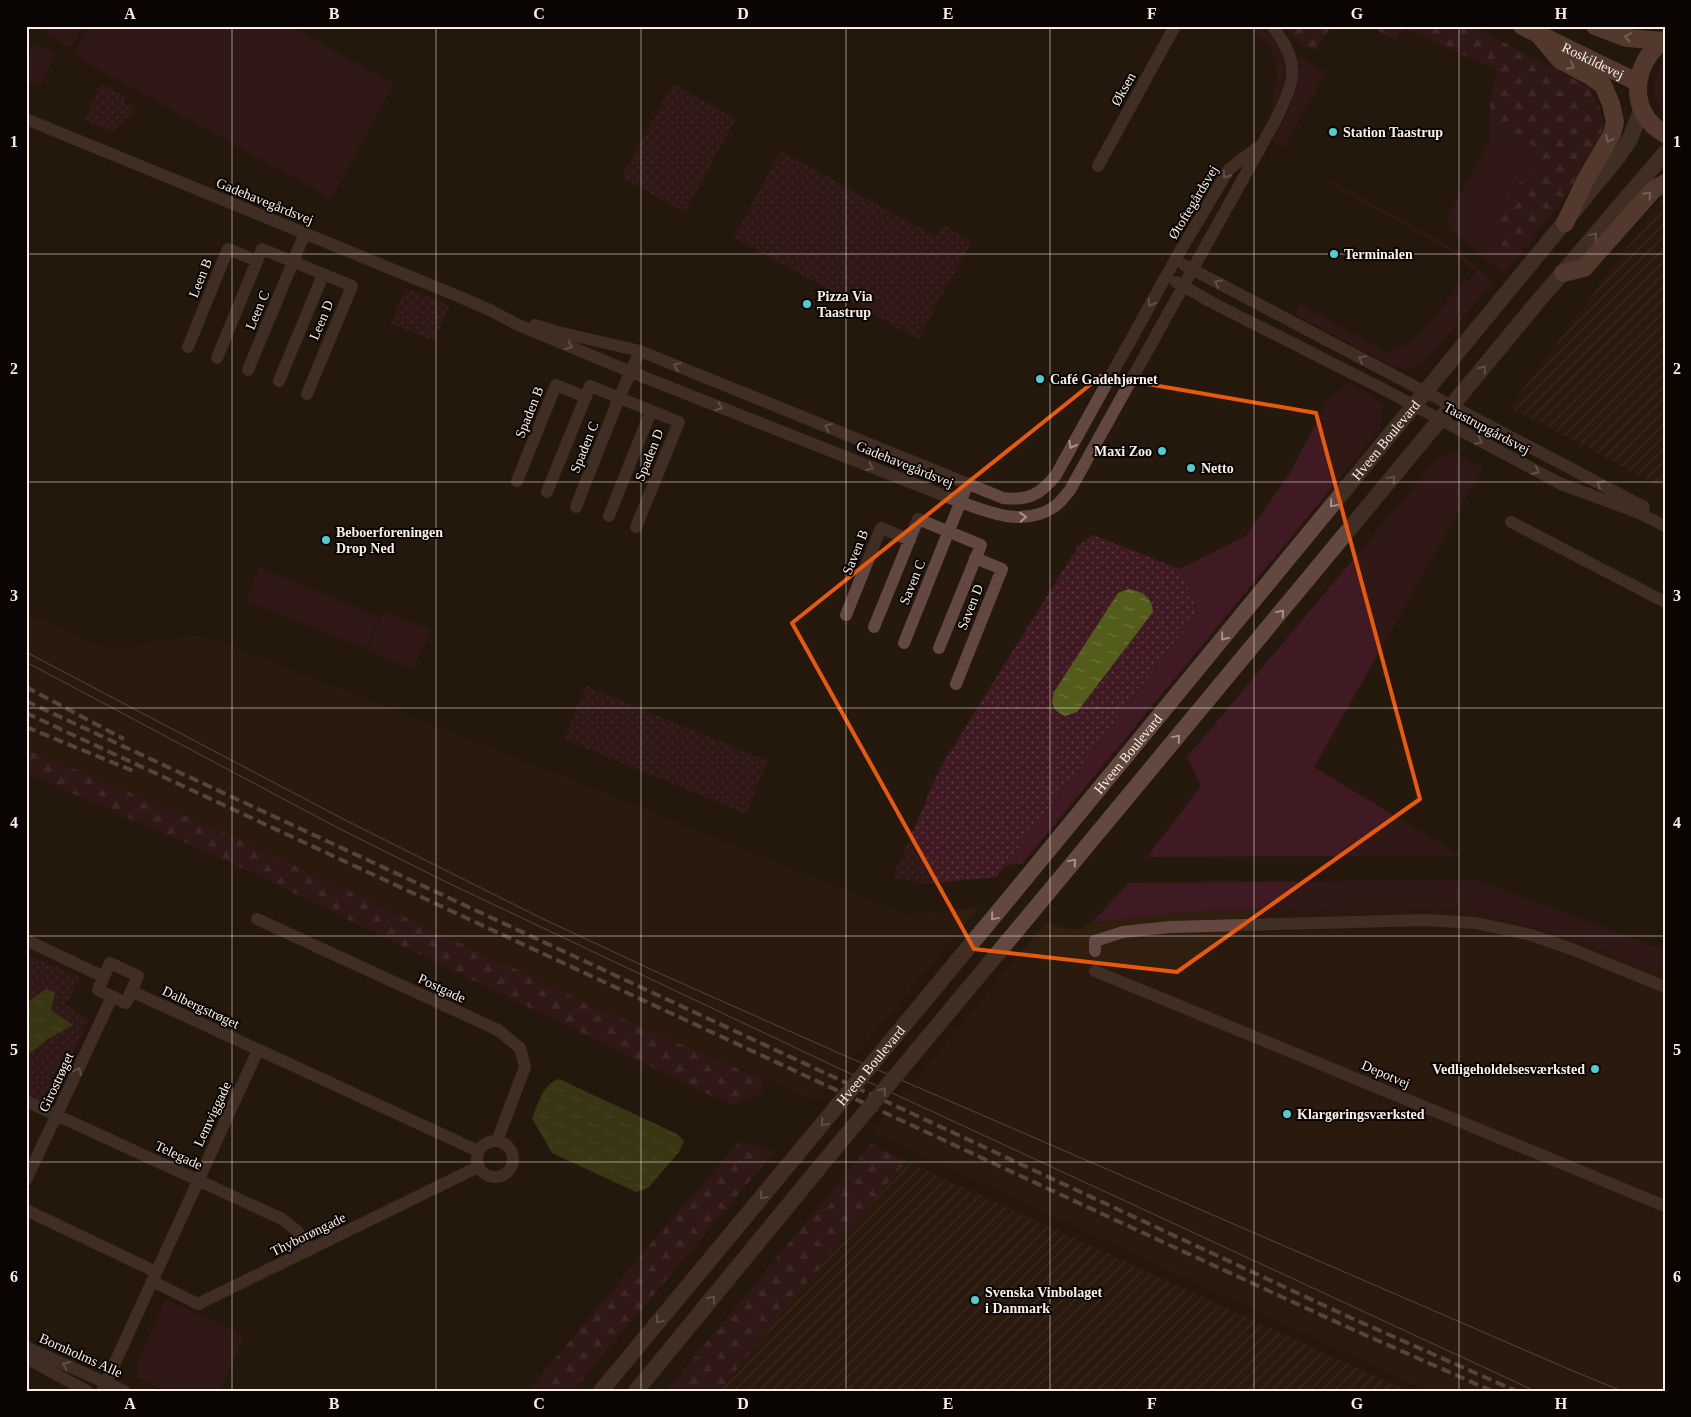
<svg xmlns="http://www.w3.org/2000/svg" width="1691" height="1417" font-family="Georgia,serif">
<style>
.built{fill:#301e0e}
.industrial{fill:url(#industrial-furrows)}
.green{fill:#3f1a23}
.forest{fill:url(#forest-firs)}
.park{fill:url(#park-dots)}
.water{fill:url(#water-ripples)}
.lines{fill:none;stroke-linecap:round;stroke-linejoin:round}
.minor{stroke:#634741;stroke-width:12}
.tertiary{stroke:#634741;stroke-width:16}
.secondary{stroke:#8b6056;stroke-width:18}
.tram{stroke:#897d74;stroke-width:1}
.rail{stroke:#897d74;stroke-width:4;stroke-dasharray:10 5;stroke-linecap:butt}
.tertiary-bridge{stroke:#634741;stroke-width:16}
.oneway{stroke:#cdb6ad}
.oneway2{stroke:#a6938c}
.marked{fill:none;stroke:#e8590c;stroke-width:4;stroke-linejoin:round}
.grid{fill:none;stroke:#f9efe7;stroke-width:1;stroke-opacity:0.55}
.poi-dot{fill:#52ccd0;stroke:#0a0502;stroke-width:2}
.labels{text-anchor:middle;stroke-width:4;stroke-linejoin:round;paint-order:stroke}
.street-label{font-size:14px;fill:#f9efe7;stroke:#0a0502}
.poi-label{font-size:14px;font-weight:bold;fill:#f9efe7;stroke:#0a0502;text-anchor:start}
.neatline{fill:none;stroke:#f9efe7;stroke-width:2}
.grid-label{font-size:16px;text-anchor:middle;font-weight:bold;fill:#f9efe7}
</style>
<defs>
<pattern id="industrial-furrows" width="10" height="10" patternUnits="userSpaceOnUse" patternTransform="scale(1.25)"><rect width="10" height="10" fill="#301e0e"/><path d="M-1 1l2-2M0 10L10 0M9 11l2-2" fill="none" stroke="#4f3f31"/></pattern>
<pattern id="forest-firs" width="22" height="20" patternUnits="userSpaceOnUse" patternTransform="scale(1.25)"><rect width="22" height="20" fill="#3f1a23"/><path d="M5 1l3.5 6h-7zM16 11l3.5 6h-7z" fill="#5c3c43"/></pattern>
<pattern id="park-dots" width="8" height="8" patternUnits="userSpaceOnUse" patternTransform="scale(1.25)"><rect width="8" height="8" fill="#3f1a23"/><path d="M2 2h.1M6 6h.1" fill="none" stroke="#5c3c43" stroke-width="1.8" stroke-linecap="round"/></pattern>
<pattern id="water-ripples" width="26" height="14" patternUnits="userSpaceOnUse" patternTransform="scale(1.25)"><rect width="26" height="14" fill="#545c1c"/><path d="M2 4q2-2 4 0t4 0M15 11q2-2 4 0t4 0" fill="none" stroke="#6d743d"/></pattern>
</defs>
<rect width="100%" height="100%" fill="#25180d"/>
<path class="built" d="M 26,612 L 97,645 L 119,649 L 190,635 L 214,639 L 588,786 L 908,915 L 923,912 L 936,913 L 979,907 L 817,1101 L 596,1007 L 213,827 L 26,749 Z
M 1462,908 L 1575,939 L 1665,974 L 1665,1391 L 1428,1391 L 872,1132 L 1046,922 L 1066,929 L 1080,929 L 1092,922 L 1210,910 Z"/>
<path class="industrial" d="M 1665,196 L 1665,489 L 1510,407 Z
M 906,1161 L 1408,1391 L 719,1391 Z"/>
<path class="green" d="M 46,26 L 77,26 L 78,38 L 68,46 L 63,45 L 57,37 L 47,34 Z
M 88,26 L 289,26 L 394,84 L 331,198 L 73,55 Z
M 1245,26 L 1261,26 C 1292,50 1290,81 1271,112 C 1268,118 1265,124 1260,128 C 1264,122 1270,115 1272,107 C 1274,104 1273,100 1273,96 C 1273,91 1277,86 1277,81 C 1280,56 1266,37 1245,26 Z
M 34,43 L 56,55 L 39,87 L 26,80 L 26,58 Z
M 1297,56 L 1326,72 L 1287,142 L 1284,146 L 1280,147 L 1274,143 L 1274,139 C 1288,112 1304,87 1297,56 Z
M 1665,60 L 1665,115 C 1651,98 1651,78 1665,60 Z
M 1490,106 L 1500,129 L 1542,149 L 1534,173 L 1508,190 L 1520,248 L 1565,198 L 1507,271 L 1503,273 L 1449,228 L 1448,215 L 1490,140 Z
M 1330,181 L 1456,250 L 1494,282 L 1426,360 L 1412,367 L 1410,370 L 1388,363 L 1296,315 L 1299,304 L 1388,353 L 1413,342 L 1465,280 L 1468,281 L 1476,272 L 1448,249 L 1338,188 L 1329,183 Z
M 1349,383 L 1377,400 L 1382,405 L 1380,429 L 1022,864 L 1005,865 L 1198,612 L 1180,569 L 1246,536 L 1290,473 L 1327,402 Z
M 1451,450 L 1483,468 L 1314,767 L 1461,856 L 1147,857 L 1201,786 L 1187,757 L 1433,464 Z
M 259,567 L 379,617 L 365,648 L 246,601 Z
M 384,611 L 431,630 L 413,669 L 367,650 Z
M 1477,880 L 1665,950 L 1665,974 L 1575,939 L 1462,908 L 1210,910 L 1092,922 L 1129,883 Z
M 166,1299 L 244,1336 L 219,1391 L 166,1391 L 139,1378 L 137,1363 Z"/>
<path class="forest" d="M 1283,26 L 1331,26 L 1315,51 L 1296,41 Z
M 1370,26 L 1473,26 L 1588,87 L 1598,103 L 1605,126 L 1565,198 L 1520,248 L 1502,252 L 1500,225 L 1508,190 L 1534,173 L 1542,150 L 1500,129 L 1490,106 L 1497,71 L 1406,28 L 1395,40 Z
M 26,749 L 213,827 L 596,1007 L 764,1080 L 760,1094 L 734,1106 L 714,1097 L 229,862 L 26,773 Z
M 739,1142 L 775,1151 L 573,1391 L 528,1391 L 653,1241 Z
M 871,1144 L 906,1161 L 719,1391 L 666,1391 Z"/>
<path class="park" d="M 101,84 L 126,97 L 124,103 L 125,105 L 132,105 L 133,112 L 113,132 L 85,120 Z
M 673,84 L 736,119 L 685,212 L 621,177 Z
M 781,151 L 936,237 L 944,225 L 972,241 L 918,339 L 733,237 Z
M 405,288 L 449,306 L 434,341 L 391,324 Z
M 1093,535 L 1180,569 L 1198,612 L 996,877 L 923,884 L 893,877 L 940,768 L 1079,545 Z
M 586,686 L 768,761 L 746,814 L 564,739 Z
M 26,954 L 79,977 L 66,1005 L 89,1020 L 48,1104 L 26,1093 Z"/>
<path class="water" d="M 1129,589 C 1143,592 1152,597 1153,612 L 1077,712 L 1065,716 C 1053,711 1050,704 1054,692 L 1118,593 Z
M 46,989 L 55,992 L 51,1010 L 73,1025 L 48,1039 L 26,1056 L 26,1003 Z
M 559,1079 L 677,1134 L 684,1141 L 679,1152 L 648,1188 L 636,1192 L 552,1153 L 532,1118 C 538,1105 543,1083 559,1079 Z"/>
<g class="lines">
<path class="minor" d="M 26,119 L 460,297 L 492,311 L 516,324 L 631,372 L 960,502 C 991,513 1023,527 1054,507 C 1060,503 1065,496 1070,490 L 1274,123 C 1294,83 1303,64 1272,26
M 1098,166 L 1175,26
M 1184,265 L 1644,507
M 1176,282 L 1211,302 L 1383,389 L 1561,484 L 1637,512 L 1665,526
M 535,325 L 558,332 L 640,351 L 1003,498 C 1029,501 1041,494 1056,475 L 1175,260 L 1229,169 L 1257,148
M 188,347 L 228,249 L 257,261
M 217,358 L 262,249 L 352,286 L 307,394
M 248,370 L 305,233
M 279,381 L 323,275
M 517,481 L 556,385 L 586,397
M 547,492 L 590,386 L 679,422 L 636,527
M 576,507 L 619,398 L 640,351
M 609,516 L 651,411
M 1511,522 L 1665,602
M 846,615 L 881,528 L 910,540
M 874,627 L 918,519 L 981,545 L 939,648
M 904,643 L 968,483
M 956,684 L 1002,569 L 975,558
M 257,919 L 498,1030 L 520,1048 L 525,1067 L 497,1141
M 26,940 L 104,977
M 1095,951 L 1095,941 L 1123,932 L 1170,927 L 1425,920 L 1476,923 L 1531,935 L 1572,949 L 1665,987
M 110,963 L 138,976 L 126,1003 L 98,990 Z
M 1095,971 L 1665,1206
M 131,991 L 478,1151
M 26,1101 L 282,1219 L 297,1231 L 310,1249
M477 1159a18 18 0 1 1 36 0a18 18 0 1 1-36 0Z
M 26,1180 L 112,997
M 26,1210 L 156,1272
M 152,1281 L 198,1304 L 478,1167
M 26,1347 L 124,1391
M 26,1358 L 87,1391
M 102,1391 L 258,1050"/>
<g class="tertiary">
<path id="s1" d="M 1025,879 L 1618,157 L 1630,139 L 1642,108"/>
<path d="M 1042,900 L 1535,305 L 1665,153"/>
<path d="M 601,1391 L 794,1158"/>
<path d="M 636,1391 L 818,1169"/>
</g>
<g class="secondary">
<path id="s2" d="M 1522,26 L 1637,82"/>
<path d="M 1595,26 L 1627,38 L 1663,41"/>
<path d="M 1539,35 L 1560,60 L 1590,76 L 1603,85 L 1611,104 L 1615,122 L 1612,134 L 1585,181 L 1565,223"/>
<path d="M 1665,40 C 1631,62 1627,114 1665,134"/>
<path d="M 1563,273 L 1584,268 L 1653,190 L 1665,183"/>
</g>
<path class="tram" d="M 26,652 L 345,820 L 539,917 L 661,974 L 841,1054 L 1573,1371 L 1622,1391
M 26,662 L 340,829 L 444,881 L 834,1066 L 1535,1391"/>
<path class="rail" d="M 26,687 L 124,739
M 26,701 L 1349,1317 L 1516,1391
M 26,713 L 1139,1231 L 1345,1326 L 1492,1391
M 26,727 L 136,772"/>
<g class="tertiary-bridge">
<path id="s3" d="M 794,1158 L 1025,879"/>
<path d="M 818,1169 L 1042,900"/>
</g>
</g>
<defs><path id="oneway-chevron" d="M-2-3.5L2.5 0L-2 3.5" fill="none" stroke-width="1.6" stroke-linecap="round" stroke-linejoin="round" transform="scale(1.25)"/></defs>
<g class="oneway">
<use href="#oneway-chevron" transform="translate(1628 37) rotate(-169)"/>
<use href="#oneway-chevron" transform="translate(1571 66) rotate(27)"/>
<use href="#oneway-chevron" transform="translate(1609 139) rotate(116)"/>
<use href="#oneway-chevron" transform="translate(1648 195) rotate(-47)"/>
</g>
<g class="oneway2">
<use href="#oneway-chevron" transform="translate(1226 175) rotate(123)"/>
<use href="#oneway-chevron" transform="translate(1594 236) rotate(-50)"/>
<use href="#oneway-chevron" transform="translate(1218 283) rotate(-152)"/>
<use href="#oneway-chevron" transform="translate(1151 303) rotate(120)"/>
<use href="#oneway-chevron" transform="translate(569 346) rotate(23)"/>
<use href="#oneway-chevron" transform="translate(1362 359) rotate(-152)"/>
<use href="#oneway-chevron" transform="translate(677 366) rotate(-158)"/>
<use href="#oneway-chevron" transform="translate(1483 369) rotate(-51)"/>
<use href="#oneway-chevron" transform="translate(719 407) rotate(22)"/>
<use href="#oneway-chevron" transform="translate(828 427) rotate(-158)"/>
<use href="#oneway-chevron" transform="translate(1479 441) rotate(27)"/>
<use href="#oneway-chevron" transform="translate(1072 445) rotate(119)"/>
<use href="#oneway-chevron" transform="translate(870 467) rotate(22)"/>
<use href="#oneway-chevron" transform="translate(1536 471) rotate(27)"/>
<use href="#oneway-chevron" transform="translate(1392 479) rotate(-50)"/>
<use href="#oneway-chevron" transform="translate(1600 484) rotate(-152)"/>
<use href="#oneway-chevron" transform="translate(1333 504) rotate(130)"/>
<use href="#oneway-chevron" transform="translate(1023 517) rotate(-5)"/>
<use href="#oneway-chevron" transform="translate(1281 613) rotate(-50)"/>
<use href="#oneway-chevron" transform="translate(1224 637) rotate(129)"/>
<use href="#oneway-chevron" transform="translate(1177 738) rotate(-50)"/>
<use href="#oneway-chevron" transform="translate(1073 862) rotate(-50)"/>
<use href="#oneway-chevron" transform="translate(994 917) rotate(130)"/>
<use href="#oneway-chevron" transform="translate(78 1071) rotate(-65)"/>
<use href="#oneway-chevron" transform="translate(883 1091) rotate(-50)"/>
<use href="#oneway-chevron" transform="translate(824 1123) rotate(130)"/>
<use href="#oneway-chevron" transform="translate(763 1196) rotate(130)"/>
<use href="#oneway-chevron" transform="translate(712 1299) rotate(-51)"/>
<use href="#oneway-chevron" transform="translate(659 1320) rotate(130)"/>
<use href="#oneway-chevron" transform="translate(66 1365) rotate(-156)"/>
</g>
<path d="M0 0H1691V1417H0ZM 1101,376 L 1316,413 L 1420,799 L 1177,972 L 974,949 L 792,623 Z" fill="#25180d" fill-opacity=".55" fill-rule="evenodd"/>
<path class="marked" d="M 1101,376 L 1316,413 L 1420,799 L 1177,972 L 974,949 L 792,623 Z"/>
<path class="grid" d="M 232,26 L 232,1391M 436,26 L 436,1391M 641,26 L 641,1391M 846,26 L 846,1391M 1050,26 L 1050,1391M 1254,26 L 1254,1391M 1459,26 L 1459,1391M 26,254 L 1665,254M 26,482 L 1665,482M 26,708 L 1665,708M 26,936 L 1665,936M 26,1162 L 1665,1162"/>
<g class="poi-dot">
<circle cx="1333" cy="132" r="5"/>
<circle cx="1334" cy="254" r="5"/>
<circle cx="807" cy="304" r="5"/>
<circle cx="1040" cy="379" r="5"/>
<circle cx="1162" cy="451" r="5"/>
<circle cx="1191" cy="468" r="5"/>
<circle cx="326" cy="540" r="5"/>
<circle cx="1595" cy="1069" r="5"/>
<circle cx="1287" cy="1114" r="5"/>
<circle cx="975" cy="1300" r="5"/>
</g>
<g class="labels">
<g class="street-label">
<text dy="5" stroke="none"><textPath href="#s2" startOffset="79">Roskildevej</textPath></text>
<text transform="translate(1123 89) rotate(-61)" y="5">Øksen</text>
<text transform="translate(265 201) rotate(22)" y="5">Gadehavegårdsvej</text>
<text transform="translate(1193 202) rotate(-59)" y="5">Øtoftegårdsvej</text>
<text transform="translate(200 278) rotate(-68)" y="5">Leen B</text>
<text transform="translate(257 310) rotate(-67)" y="5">Leen C</text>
<text transform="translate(321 320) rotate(-67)" y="5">Leen D</text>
<text transform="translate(529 412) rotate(-68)" y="5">Spaden B</text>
<text transform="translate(1487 428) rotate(28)" y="5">Taastrupgårdsvej</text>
<text dy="5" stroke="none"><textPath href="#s1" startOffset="568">Hveen Boulevard</textPath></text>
<text transform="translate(584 447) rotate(-68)" y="5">Spaden C</text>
<text transform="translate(649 455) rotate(-68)" y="5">Spaden D</text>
<text transform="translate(905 464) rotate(22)" y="5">Gadehavegårdsvej</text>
<text transform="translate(855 552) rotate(-68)" y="5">Saven B</text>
<text transform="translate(912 582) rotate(-68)" y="5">Saven C</text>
<text transform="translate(970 607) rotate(-68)" y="5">Saven D</text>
<text dy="5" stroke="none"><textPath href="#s1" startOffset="162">Hveen Boulevard</textPath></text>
<text transform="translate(442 988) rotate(25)" y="5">Postgade</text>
<text transform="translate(201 1007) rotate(25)" y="5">Dalbergstrøget</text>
<text dy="5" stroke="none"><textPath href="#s3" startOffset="120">Hveen Boulevard</textPath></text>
<text transform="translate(1386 1074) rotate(23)" y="5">Depotvej</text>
<text transform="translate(56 1082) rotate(-65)" y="5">Girostrøget</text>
<text transform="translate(212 1114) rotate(-65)" y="5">Lemviggade</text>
<text transform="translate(179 1155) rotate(25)" y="5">Telegade</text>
<text transform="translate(308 1234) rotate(-26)" y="5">Thyborøngade</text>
<text transform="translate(81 1355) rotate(24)" y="5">Bornholms Alle</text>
</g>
<g class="poi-label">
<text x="1343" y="137">Station Taastrup</text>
<text x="1344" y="259">Terminalen</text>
<text x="817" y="301">Pizza Via<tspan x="817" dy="16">Taastrup</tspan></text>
<text x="1050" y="384">Café Gadehjørnet</text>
<text x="1152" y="456" text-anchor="end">Maxi Zoo</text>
<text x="1201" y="473">Netto</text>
<text x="336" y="537">Beboerforeningen<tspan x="336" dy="16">Drop Ned</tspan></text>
<text x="1585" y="1074" text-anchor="end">Vedligeholdelsesværksted</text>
<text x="1297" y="1119">Klargøringsværksted</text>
<text x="985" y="1297">Svenska Vinbolaget<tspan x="985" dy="16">i Danmark</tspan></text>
</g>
</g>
<rect width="1691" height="1417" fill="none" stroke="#0a0502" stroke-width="55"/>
<rect x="28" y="28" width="1636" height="1362" class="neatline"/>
<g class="grid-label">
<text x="130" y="19">A</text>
<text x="334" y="19">B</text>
<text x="539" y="19">C</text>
<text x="743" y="19">D</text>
<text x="948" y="19">E</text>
<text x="1152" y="19">F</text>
<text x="1357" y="19">G</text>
<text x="1561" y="19">H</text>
<text x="14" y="147">1</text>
<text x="1677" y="147">1</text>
<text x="14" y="374">2</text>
<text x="1677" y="374">2</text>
<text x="14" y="601">3</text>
<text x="1677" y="601">3</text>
<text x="14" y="828">4</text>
<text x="1677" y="828">4</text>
<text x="14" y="1055">5</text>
<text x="1677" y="1055">5</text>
<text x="14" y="1282">6</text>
<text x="1677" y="1282">6</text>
<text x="130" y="1409">A</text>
<text x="334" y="1409">B</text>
<text x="539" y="1409">C</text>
<text x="743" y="1409">D</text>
<text x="948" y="1409">E</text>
<text x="1152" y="1409">F</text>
<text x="1357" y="1409">G</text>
<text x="1561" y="1409">H</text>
</g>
</svg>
